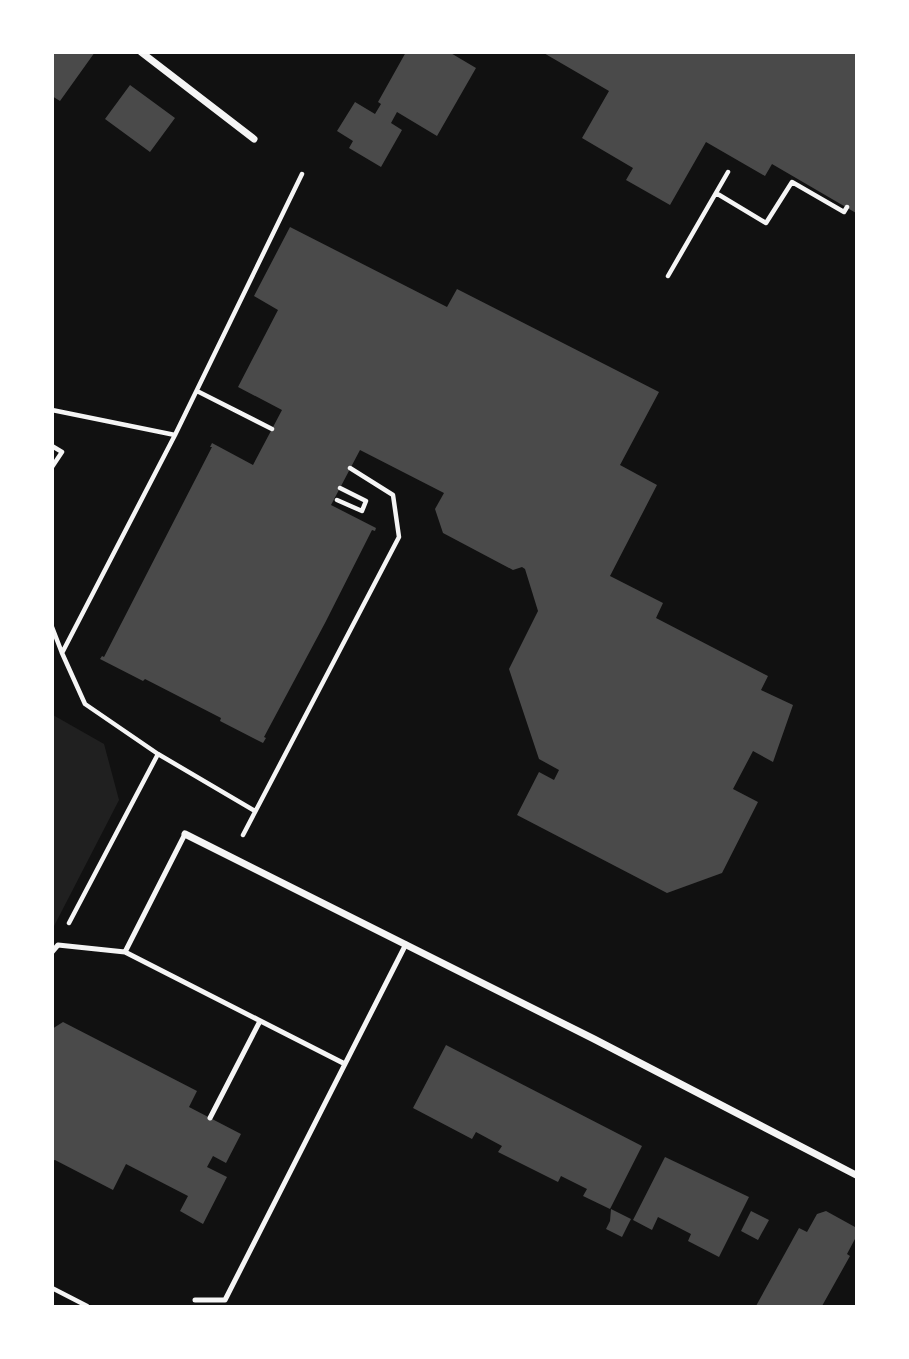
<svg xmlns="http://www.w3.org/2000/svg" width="909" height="1359" font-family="'Open Sans',sans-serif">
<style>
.green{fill:#202020}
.building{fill:#4a4a4a}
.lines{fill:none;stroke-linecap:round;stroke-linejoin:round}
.path{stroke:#f5f5f5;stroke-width:4.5}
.service{stroke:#f5f5f5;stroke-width:5}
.minor{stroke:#f5f5f5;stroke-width:7}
</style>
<rect width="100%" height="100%" fill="#111"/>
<path class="green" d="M 53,715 L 104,744 L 119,800 L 53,928 Z"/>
<path class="building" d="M 52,52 L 95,52 L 60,101 L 52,96 Z
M 406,52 L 449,52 L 476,68 L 437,136 L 397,112 L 391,123 L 402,130 L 381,167 L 349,148 L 353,141 L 337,131 L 355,102 L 375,114 L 381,104 L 378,102 Z
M 542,52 L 856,52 L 856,213 L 772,164 L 765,176 L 706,142 L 670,205 L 626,180 L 633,168 L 582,138 L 609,91 Z
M 130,85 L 175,118 L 150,152 L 105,119 Z
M 290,227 L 447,307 L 457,289 L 659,392 L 620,465 L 657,485 L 610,576 L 663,603 L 656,618 L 768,676 L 761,690 L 793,705 L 773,762 L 753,751 L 733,789 L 758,802 L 722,873 L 667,893 L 517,815 L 539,772 L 554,780 L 559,770 L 539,759 L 509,669 L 538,611 L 525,569 L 522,567 L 513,570 L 443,533 L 435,509 L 444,493 L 360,450 L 331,505 L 376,528 L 375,531 L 372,530 L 325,623 L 264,737 L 266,738 L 263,743 L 220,721 L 221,718 L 145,679 L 143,681 L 100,659 L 102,656 L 104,657 L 212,447 L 210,447 L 212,443 L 253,465 L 282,410 L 238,387 L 278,310 L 254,296 Z
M 63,1022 L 197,1091 L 189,1107 L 241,1134 L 226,1163 L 213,1156 L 207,1167 L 227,1177 L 203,1224 L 180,1211 L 188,1196 L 126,1164 L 113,1190 L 55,1160 L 52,1161 L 52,1029 Z
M 446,1045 L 642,1146 L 610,1209 L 583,1196 L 587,1189 L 561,1176 L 558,1182 L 498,1152 L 502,1146 L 476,1132 L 472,1139 L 413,1108 Z
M 665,1157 L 749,1197 L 719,1257 L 688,1241 L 691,1234 L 658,1217 L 652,1230 L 633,1220 Z
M 611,1209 L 631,1219 L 622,1237 L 606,1229 L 610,1221 Z
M 751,1211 L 769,1220 L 758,1240 L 741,1231 Z
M 826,1211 L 855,1227 L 856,1237 L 847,1254 L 850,1256 L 822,1306 L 756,1306 L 799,1228 L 807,1232 L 817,1214 Z"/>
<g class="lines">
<path class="path" d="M 716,193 L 766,223 L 792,182 L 844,212 L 847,207
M 668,276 L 728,172
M 197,391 L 272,429
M 52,410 L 175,435
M 52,446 L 62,452 L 52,467
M 337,500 L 362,511 L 366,501 L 340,488
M 52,627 L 62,653 L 85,704 L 158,754 L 255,811
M 62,653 L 175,435 L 302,174
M 243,835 L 399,537 L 393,495 L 350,468
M 69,923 L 158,754
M 52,1288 L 87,1306"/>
<path class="service" d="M 185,834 L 125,952 L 345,1064
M 52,952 L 58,945 L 125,952
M 210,1118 L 260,1021
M 195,1300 L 225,1300 L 406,944"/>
<path class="minor" d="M 141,52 L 254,139
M 185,834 L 594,1039 L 856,1175"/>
</g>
<rect width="909" height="1359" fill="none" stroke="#ffffff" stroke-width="108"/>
</svg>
